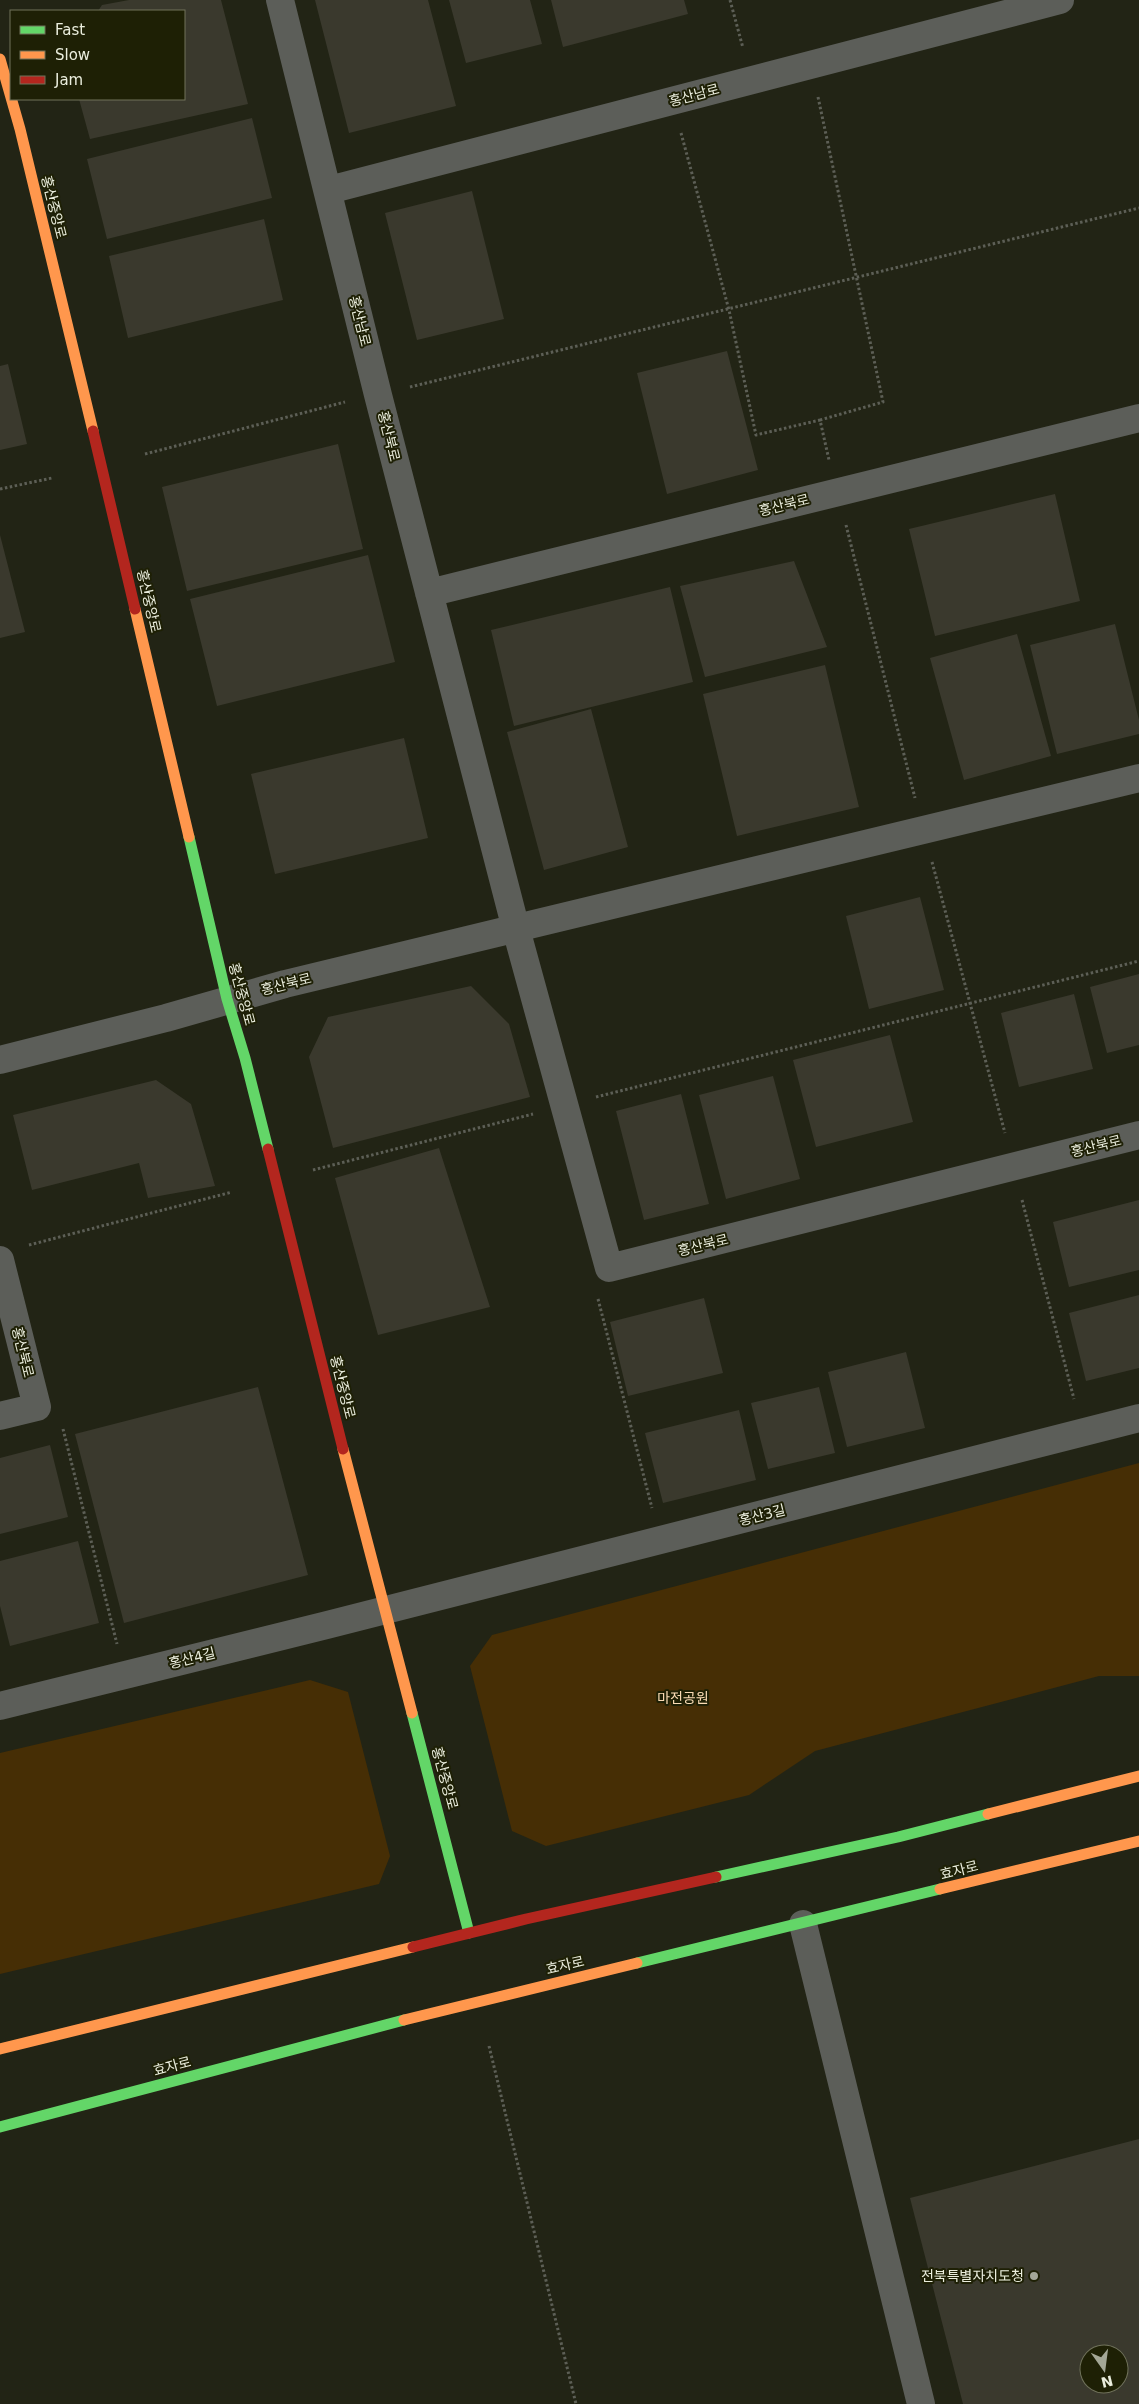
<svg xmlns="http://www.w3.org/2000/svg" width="1139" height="2404" font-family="'DejaVu Sans','Noto Sans KR',sans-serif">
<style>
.green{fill:#462e05}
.building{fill:#3a392d;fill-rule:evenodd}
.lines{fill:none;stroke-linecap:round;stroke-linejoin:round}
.path{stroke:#5d5f56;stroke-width:3;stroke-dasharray:2.5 2.5;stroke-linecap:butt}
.street{stroke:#5c5e59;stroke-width:28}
.fast{stroke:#63d668;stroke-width:11}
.slow{stroke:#ff974d;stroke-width:11}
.jam{stroke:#b3261e;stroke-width:11}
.poi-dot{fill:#a4a797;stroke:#1e2005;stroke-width:2}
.labels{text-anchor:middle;stroke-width:4;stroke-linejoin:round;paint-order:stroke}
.street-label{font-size:14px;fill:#eaeddd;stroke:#1e2005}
.park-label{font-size:14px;fill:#fadbb4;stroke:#1e2005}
.poi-label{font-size:14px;fill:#eaeddd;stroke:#1e2005;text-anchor:end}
</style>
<rect width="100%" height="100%" fill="#222415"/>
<path class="green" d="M 1139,1463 L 1139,1676 L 1099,1676 L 815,1751 L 749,1795 L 546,1846 L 512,1831 L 470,1666 L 492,1635 Z
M 310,1680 L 348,1692 L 390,1856 L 379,1884 L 0,1974 L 0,1753 Z"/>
<path class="building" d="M 129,0 L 221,0 L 248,104 L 90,139 L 79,99 L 184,99 L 184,11 L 98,11 L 102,5 Z
M 315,0 L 428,0 L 456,106 L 349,133 Z
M 449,0 L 530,0 L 542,44 L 466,63 Z
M 551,0 L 684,0 L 688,14 L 563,47 Z
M 252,118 L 272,198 L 107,239 L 87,159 Z
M 472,191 L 504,319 L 417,340 L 385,213 Z
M 264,219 L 283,300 L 128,338 L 109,256 Z
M 727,351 L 758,470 L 667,494 L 637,373 Z
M 8,364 L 27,444 L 0,450 L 0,366 Z
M 338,444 L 363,549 L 187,591 L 162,487 Z
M 1055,494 L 1080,601 L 935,636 L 909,529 Z
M 0,535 L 25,632 L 0,638 Z
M 368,555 L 395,662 L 217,706 L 190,599 Z
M 794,561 L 827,647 L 705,677 L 680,586 Z
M 670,587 L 693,682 L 514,726 L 491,630 Z
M 1115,624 L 1139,720 L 1139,734 L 1057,754 L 1030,645 Z
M 1017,634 L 1051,756 L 964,780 L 930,658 Z
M 825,665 L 859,807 L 737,836 L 703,694 Z
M 591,709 L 628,847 L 544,870 L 507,732 Z
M 404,738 L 428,838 L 275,874 L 251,774 Z
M 920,897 L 944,990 L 869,1009 L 846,916 Z
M 1139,974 L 1139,1045 L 1107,1053 L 1090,987 Z
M 471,986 L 509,1024 L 530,1097 L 333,1148 L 309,1057 L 328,1017 Z
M 1074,994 L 1093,1069 L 1019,1087 L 1001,1013 Z
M 890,1035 L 913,1122 L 816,1147 L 793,1060 Z
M 773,1076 L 800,1179 L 726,1199 L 699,1095 Z
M 156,1080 L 191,1104 L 215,1186 L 148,1198 L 139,1163 L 32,1190 L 13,1115 Z
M 681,1094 L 709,1204 L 644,1220 L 616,1111 Z
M 439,1148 L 490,1307 L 378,1335 L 335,1178 Z
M 1139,1200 L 1139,1270 L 1069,1287 L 1053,1222 Z
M 1139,1295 L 1139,1368 L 1086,1381 L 1069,1313 Z
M 704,1298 L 723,1373 L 628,1396 L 610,1322 Z
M 906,1352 L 925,1428 L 847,1447 L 828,1372 Z
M 258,1387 L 308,1575 L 124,1623 L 75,1434 Z
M 819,1387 L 835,1453 L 768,1469 L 751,1403 Z
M 739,1410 L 756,1480 L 663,1503 L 645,1433 Z
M 50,1445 L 68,1517 L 0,1534 L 0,1458 Z
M 78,1541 L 99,1623 L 10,1646 L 0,1606 L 0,1561 Z
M 1139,2139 L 1139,2404 L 963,2404 L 910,2198 ZM 1089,2354 L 1119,2354 L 1119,2384 L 1089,2384 Z"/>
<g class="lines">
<path class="path" d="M 730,0 L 743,48
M 818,97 L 883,402 L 820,420
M 681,133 L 729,310 L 756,435 L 820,420 L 829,460
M 410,387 L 1139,208
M 145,454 L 345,402
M 0,489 L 52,478
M 846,525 L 915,798
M 932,862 L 1005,1133
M 596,1097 L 1139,961
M 313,1170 L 533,1114
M 1022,1200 L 1074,1399
M 29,1245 L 232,1192
M 598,1299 L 652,1508
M 63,1429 L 117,1644
M 489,2046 L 576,2404"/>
<path class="street" d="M 280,0 L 378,395 L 516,929 L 609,1268 L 1139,1135
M 329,190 L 1060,0
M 429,593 L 1139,418
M 0,1060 L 166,1018 L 285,984 L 1139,778
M 0,1260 L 37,1407 L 0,1416
M 0,1706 L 327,1625 L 1139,1418
M 803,1924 L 921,2404"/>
<path class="fast" d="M 189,837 L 227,999 L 245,1058 L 268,1149
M 412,1713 L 469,1933
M 716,1877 L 898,1837 L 988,1814
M 637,1963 L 940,1889
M 0,2127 L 404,2020"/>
<path class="slow" d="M 0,59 L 20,129 L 93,431
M 135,609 L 189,837
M 343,1449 L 412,1713
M 988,1814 L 1139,1776
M 940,1889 L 1139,1841
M 404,2020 L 637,1963
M 0,2049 L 413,1947"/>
<path class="jam" d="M 93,431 L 135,609
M 268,1149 L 343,1449
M 413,1947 L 526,1919 L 716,1877"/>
</g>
<circle class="poi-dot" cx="1034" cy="2276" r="5"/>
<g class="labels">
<g class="street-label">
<text transform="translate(694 95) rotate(-15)" y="5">홍산남로</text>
<text transform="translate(54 207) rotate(76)" y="5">홍산중앙로</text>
<text transform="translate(360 321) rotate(76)" y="5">홍산남로</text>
<text transform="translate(389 436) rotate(76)" y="5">홍산북로</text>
<text transform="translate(784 505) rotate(-14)" y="5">홍산북로</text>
<text transform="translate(149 601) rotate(77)" y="5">홍산중앙로</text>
<text transform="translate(286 984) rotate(-14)" y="5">홍산북로</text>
<text transform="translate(242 994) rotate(75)" y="5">홍산중앙로</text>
<text transform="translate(1096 1146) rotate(-14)" y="5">홍산북로</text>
<text transform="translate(703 1245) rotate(-14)" y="5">홍산북로</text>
<text transform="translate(23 1352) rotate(76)" y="5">홍산북로</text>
<text transform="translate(343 1387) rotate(76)" y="5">홍산중앙로</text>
<text transform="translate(762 1515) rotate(-14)" y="5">홍산3길</text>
<text transform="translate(192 1658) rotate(-14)" y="5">홍산4길</text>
<text transform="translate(445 1778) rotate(75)" y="5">홍산중앙로</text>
<text transform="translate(959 1870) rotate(-14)" y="5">효자로</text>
<text transform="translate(565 1965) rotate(-13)" y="5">효자로</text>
<text transform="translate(172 2066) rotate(-15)" y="5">효자로</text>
</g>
<g class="park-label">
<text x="683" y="1703">마전공원</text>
</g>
<g class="poi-label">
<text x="1024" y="2281">전북특별자치도청</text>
</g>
</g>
<rect x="10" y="10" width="175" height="90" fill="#1e2005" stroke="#70725b"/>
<rect x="20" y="26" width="25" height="8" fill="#63d668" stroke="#70725b"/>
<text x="55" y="35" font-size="15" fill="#eaeddd">Fast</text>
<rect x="20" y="51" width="25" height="8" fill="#ff974d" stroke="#70725b"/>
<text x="55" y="60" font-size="15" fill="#eaeddd">Slow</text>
<rect x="20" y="76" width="25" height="8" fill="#b3261e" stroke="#70725b"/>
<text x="55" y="85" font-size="15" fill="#eaeddd">Jam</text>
<g transform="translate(1104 2369) rotate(166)"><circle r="24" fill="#1e2005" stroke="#70725b"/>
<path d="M0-4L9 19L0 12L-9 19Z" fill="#a4a797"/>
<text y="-8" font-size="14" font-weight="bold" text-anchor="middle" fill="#eaeddd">N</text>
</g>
</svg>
